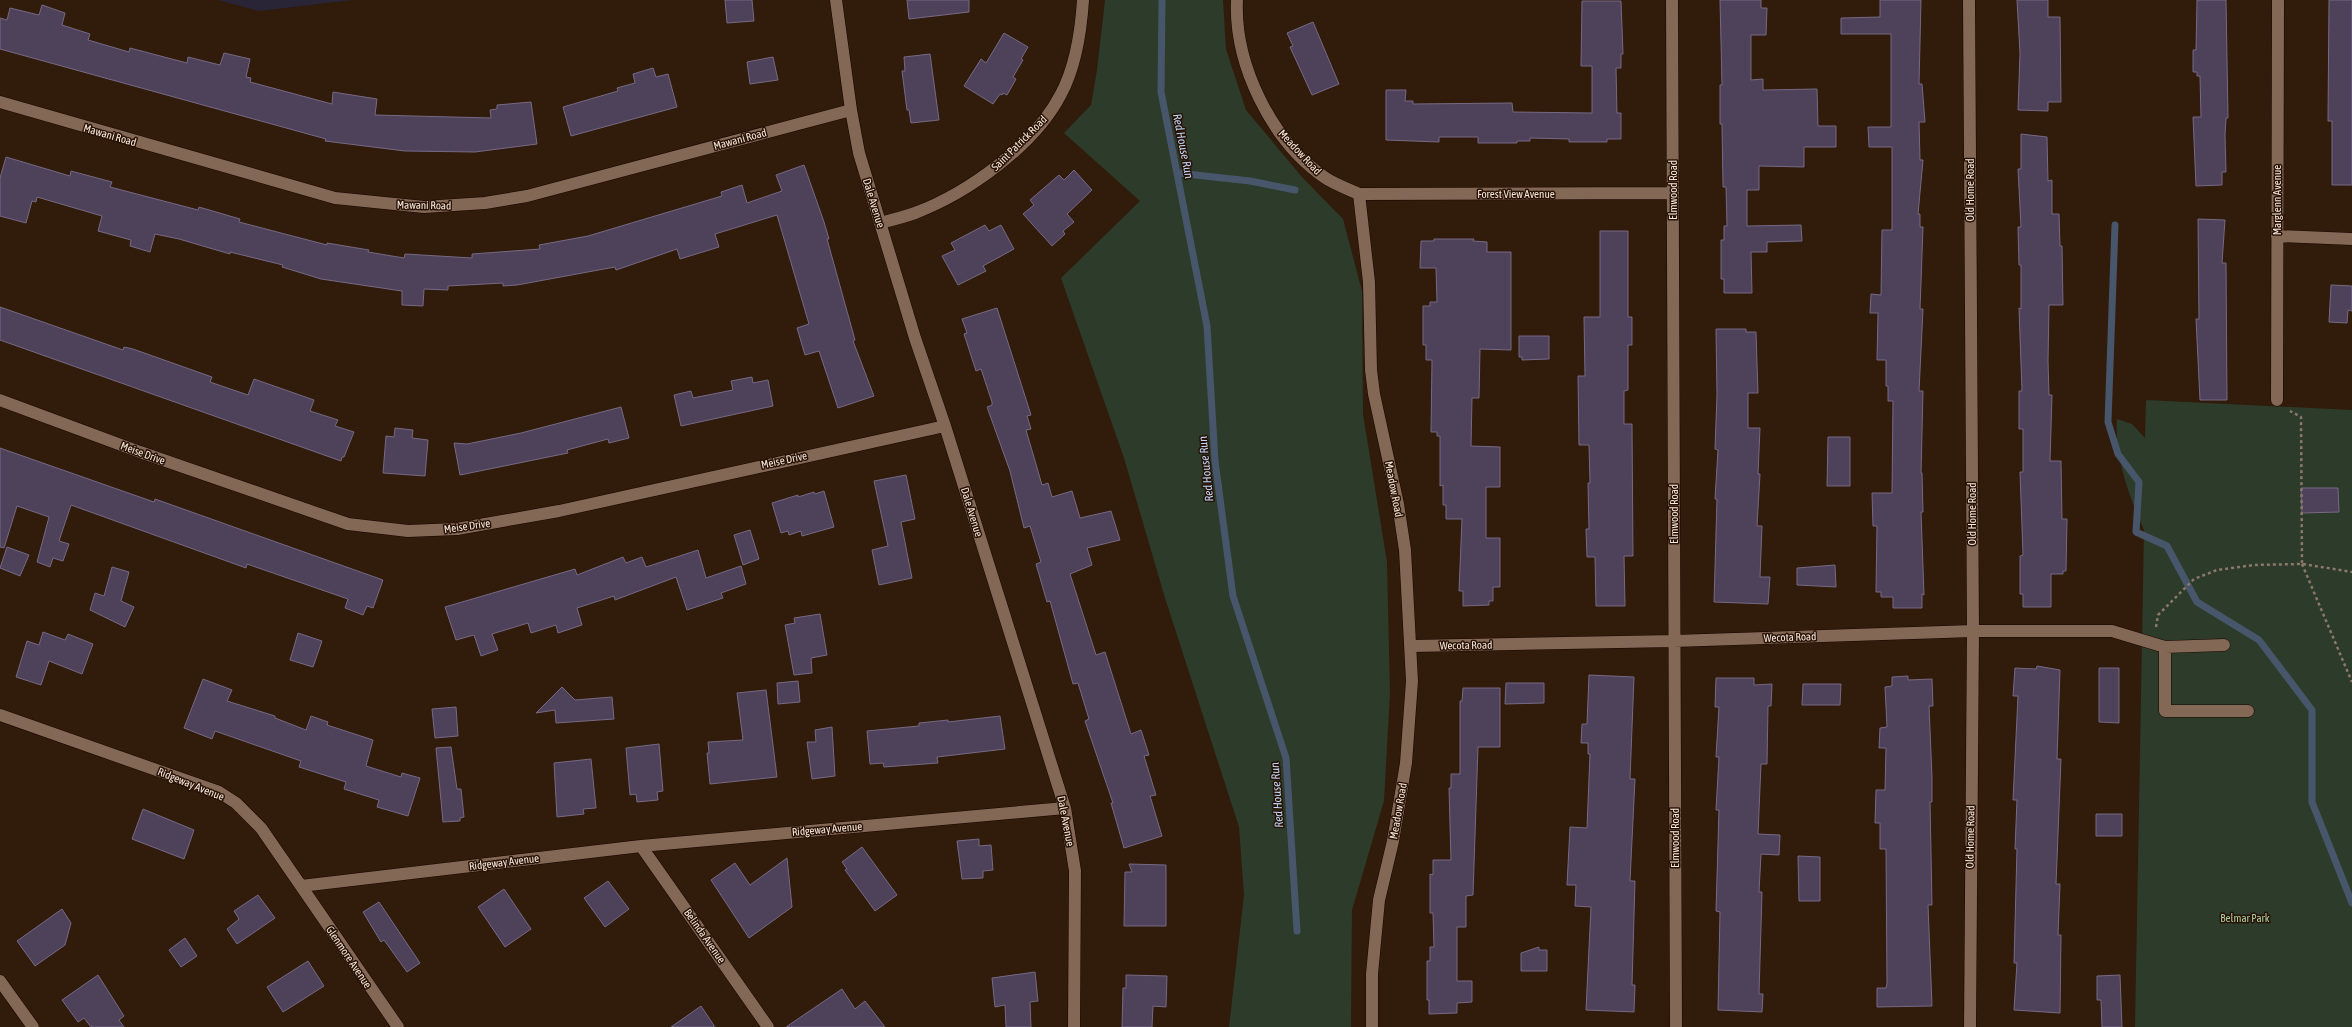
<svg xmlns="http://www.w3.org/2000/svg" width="2352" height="1027" font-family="'Asap Condensed',sans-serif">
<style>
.education{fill:#292536}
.green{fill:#2d3b2a}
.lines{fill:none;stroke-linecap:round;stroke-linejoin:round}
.stream{stroke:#47566b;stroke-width:7}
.building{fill:#4e425b;stroke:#766984}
.minor-casing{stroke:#180500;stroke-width:13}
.path{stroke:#8c786a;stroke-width:2.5;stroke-dasharray:3 3;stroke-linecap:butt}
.minor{stroke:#846856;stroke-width:12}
.labels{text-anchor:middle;stroke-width:3;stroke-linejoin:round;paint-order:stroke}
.street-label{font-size:11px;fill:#f9e9df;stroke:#271103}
.park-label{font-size:11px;fill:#add1a5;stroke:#271103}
.water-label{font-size:12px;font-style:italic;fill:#bfd7fb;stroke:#271103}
</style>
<rect width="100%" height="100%" fill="#311b0a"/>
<path class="education" d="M 218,0 L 353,0 L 259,11 Z"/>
<path class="green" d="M 1105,0 L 1223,0 L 1226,49 L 1246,110 L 1302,177 L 1343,219 L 1362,291 L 1363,414 L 1387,562 L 1390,693 L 1384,801 L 1352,910 L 1351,1027 L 1229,1027 L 1244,895 L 1239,827 L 1165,598 L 1124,458 L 1061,278 L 1140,201 L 1064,133 L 1091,105 L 1097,70 Z
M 2146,400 L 2352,410 L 2352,1027 L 2135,1027 L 2144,530 C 2129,496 2114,456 2117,419 L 2132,424 L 2145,438 Z"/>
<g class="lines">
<path class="stream" d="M 1162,0 L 1161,92 L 1207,326 L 1215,461 L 1233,596 L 1286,758 L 1297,931
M 1178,173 L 1250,181 L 1295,190
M 2115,225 L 2108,422 L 2118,454 L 2139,482 L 2136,532 L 2167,546 L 2197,602 L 2259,640 L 2312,710 L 2312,802 L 2352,903"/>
</g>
<path class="building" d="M 725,0 L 752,0 L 754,21 L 727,23 Z
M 907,0 L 969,0 L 969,12 L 909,19 Z
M 1720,0 L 1761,0 L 1761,8 L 1767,8 L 1766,35 L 1751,35 L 1751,80 L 1763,79 L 1763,90 L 1817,89 L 1818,126 L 1836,126 L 1836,147 L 1804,147 L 1804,167 L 1759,166 L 1759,190 L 1747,190 L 1747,226 L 1801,225 L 1802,241 L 1767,242 L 1767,252 L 1751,252 L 1752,293 L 1724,293 L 1724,279 L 1721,279 L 1721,240 L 1724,240 L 1724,226 L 1727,226 L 1726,187 L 1723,187 L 1722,124 L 1720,124 L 1720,85 L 1722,85 Z
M 1880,0 L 1921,0 L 1919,84 L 1922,84 L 1925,122 L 1919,122 L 1920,160 L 1923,160 L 1918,214 L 1920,214 L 1920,227 L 1923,227 L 1920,309 L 1923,309 L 1919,391 L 1923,391 L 1921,473 L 1922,473 L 1923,512 L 1921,512 L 1924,595 L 1922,594 L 1922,608 L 1893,608 L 1893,597 L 1881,597 L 1881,592 L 1876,592 L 1877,526 L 1873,526 L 1872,493 L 1892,493 L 1893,401 L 1888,401 L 1888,386 L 1886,386 L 1886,360 L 1877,360 L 1878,313 L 1870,313 L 1871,294 L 1881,295 L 1882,230 L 1892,230 L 1892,147 L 1869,147 L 1868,127 L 1891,127 L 1891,34 L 1841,34 L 1841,18 L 1880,17 Z
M 2017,0 L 2048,0 L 2048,17 L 2060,17 L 2061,102 L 2048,102 L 2048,111 L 2018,110 L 2020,53 Z
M 2197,0 L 2226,0 L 2228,118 L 2226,118 L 2225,135 L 2226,172 L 2222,172 L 2222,185 L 2196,186 L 2193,117 L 2201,117 L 2200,76 L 2197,76 L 2197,72 L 2193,72 L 2193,50 L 2196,50 Z
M 2329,0 L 2352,0 L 2352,185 L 2332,185 L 2332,121 L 2328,121 Z
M 1582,1 L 1621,1 L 1623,54 L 1621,54 L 1621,68 L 1616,68 L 1617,113 L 1621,113 L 1621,139 L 1607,139 L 1607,142 L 1569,142 L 1569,139 L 1530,138 L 1530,141 L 1517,141 L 1517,143 L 1478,143 L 1478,137 L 1439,137 L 1439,142 L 1386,140 L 1386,90 L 1406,90 L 1405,101 L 1413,101 L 1413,104 L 1512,103 L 1513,112 L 1592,113 L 1592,66 L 1581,66 Z
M 42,5 L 65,13 L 62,25 L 90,34 L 88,40 L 129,52 L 130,48 L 187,63 L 188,57 L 220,65 L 224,53 L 250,59 L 246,77 L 251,78 L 250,82 L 332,104 L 333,92 L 377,99 L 375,115 L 491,118 L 490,110 L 497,109 L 497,105 L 531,102 L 537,144 L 475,152 L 405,151 L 325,141 L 326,139 L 0,49 L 0,18 L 7,20 L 10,8 L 39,15 Z
M 1313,22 L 1339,84 L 1312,95 L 1290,47 L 1293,46 L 1287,33 Z
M 1004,33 L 1028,47 L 1021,59 L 1023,60 L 1013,77 L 1016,79 L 1007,95 L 1003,93 L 1002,95 L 1000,94 L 993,104 L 964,86 L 981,59 L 986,63 Z
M 930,54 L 939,120 L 911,123 L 909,110 L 907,110 L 902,71 L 905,71 L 904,57 Z
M 773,57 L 778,80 L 750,84 L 747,62 Z
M 653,68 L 656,77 L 668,74 L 677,107 L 571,136 L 563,107 L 618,91 L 617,88 L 635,83 L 633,74 Z
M 2021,134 L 2047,137 L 2048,181 L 2052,180 L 2052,214 L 2059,214 L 2060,246 L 2062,246 L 2063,305 L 2049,305 L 2048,361 L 2049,395 L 2052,395 L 2050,461 L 2061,461 L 2062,519 L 2067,519 L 2066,571 L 2063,571 L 2063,574 L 2051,574 L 2051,607 L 2023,607 L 2023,594 L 2020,594 L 2020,556 L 2023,555 L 2020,472 L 2023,472 L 2023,429 L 2019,429 L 2019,391 L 2022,391 L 2019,308 L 2021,309 L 2021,265 L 2019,265 L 2018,227 L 2021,227 L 2018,169 L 2021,169 Z
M 6,157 L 70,176 L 71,171 L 112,182 L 110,187 L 198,210 L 199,207 L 240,219 L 239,222 L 327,245 L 327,243 L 369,250 L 368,252 L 404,258 L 405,254 L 472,258 L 472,254 L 540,249 L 539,245 L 588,236 L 722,196 L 721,192 L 742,185 L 747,203 L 782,191 L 776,175 L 804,165 L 824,222 L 829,239 L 827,239 L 855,340 L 853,341 L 874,396 L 838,408 L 819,351 L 805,355 L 797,328 L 809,324 L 777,215 L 715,234 L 719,247 L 680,259 L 677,249 L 616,270 L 615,267 L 517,285 L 503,286 L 503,283 L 448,286 L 448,290 L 424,289 L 423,306 L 402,305 L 402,291 L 321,279 L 282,267 L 283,265 L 230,252 L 230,254 L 179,239 L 155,234 L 150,252 L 130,246 L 131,240 L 98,231 L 102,216 L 37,197 L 36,202 L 32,201 L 26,223 L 0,216 L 0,178 Z
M 1074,170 L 1092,190 L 1067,214 L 1074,222 L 1063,231 L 1065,234 L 1052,246 L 1023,214 L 1034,205 L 1030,200 L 1059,175 L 1064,180 Z
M 2198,219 L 2225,220 L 2222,263 L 2226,263 L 2227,400 L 2200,400 L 2196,319 L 2199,319 Z
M 985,225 L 989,231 L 1001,225 L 1014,249 L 983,266 L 986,271 L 958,285 L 942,256 L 955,250 L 951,243 Z
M 1600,231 L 1628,231 L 1628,317 L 1632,317 L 1632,345 L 1628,345 L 1628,390 L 1624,391 L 1624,424 L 1632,424 L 1633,556 L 1624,556 L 1625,606 L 1596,606 L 1595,557 L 1587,557 L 1586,529 L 1589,529 L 1588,483 L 1590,483 L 1589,445 L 1579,445 L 1578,376 L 1585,376 L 1584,317 L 1600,317 Z
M 1434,239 L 1474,239 L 1473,241 L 1487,242 L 1487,252 L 1511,252 L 1511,350 L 1480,349 L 1479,398 L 1472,398 L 1471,446 L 1500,447 L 1500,487 L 1486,487 L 1486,538 L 1500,538 L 1500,587 L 1493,587 L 1493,601 L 1489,601 L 1489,605 L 1463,606 L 1463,591 L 1459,591 L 1462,519 L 1446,519 L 1446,505 L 1443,505 L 1443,485 L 1440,486 L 1440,436 L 1437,436 L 1437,432 L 1431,432 L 1432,360 L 1426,360 L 1426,345 L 1423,345 L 1423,306 L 1430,306 L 1430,302 L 1437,302 L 1436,268 L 1420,268 L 1421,241 L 1434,241 Z
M 2331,285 L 2352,286 L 2352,311 L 2348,310 L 2347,323 L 2329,322 Z
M 0,307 L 123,350 L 124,347 L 133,349 L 212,377 L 210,382 L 248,395 L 254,379 L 314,400 L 310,411 L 338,420 L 335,426 L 354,432 L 344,457 L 342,457 L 341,461 L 0,340 Z
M 997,308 L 1031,415 L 1027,416 L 1031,429 L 1026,430 L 1042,485 L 1048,483 L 1052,497 L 1072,491 L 1080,518 L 1111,511 L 1120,540 L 1087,548 L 1092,565 L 1070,574 L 1096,655 L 1105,652 L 1131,734 L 1141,730 L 1149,755 L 1144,756 L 1156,795 L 1150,796 L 1162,836 L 1124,848 L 1111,803 L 1113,803 L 1085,721 L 1089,719 L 1078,683 L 1073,684 L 1050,601 L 1047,602 L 1036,564 L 1041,562 L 1030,526 L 1024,528 L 1010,471 L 987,407 L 992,405 L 992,402 L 981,369 L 976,371 L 964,334 L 967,333 L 962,319 Z
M 1716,329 L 1746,329 L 1746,332 L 1756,332 L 1758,393 L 1748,393 L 1748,428 L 1760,428 L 1758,474 L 1760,474 L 1757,526 L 1762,526 L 1760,577 L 1770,577 L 1768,604 L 1714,602 L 1717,499 L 1715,499 L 1718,450 L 1715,449 L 1717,395 Z
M 1519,336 L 1549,336 L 1549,359 L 1522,360 L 1522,357 L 1519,357 Z
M 752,377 L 753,383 L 768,380 L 773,406 L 681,426 L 674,395 L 691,391 L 693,398 L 733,390 L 731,381 Z
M 621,407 L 629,438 L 609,443 L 608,439 L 567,450 L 568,453 L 460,475 L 454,443 L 467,444 L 521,433 Z
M 395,428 L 413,430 L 412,438 L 428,440 L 425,476 L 383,473 L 386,436 L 394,437 Z
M 1828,437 L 1850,437 L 1850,486 L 1827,486 Z
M 0,448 L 154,502 L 155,499 L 383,580 L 373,608 L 367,606 L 363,615 L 345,608 L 348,599 L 247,564 L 246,568 L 71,505 L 59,541 L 69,544 L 63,561 L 53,558 L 50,567 L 37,562 L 49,517 L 17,506 L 4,548 L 0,547 Z
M 906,475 L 915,519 L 901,522 L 912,578 L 879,585 L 872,550 L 888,546 L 874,481 Z
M 2301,488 L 2338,488 L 2339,512 L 2302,513 Z
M 824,491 L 834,527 L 802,536 L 801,531 L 789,535 L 788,531 L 781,533 L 772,503 L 798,495 L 798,497 L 814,492 L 815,494 Z
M 750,530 L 759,559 L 743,565 L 734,535 Z
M 7,547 L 29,555 L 20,576 L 0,568 Z
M 698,550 L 706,578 L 741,566 L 746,584 L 721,593 L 723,598 L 687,610 L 676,577 L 615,600 L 614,596 L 577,608 L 582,625 L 558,633 L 556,625 L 531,633 L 528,623 L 492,634 L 498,650 L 481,656 L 474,635 L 456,640 L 445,607 L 575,569 L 577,575 L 623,557 L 626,563 L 642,557 L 646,567 Z
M 1835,565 L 1836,587 L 1797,585 L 1797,568 Z
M 112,567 L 129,572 L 121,601 L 134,607 L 125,627 L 90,610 L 95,593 L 104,596 Z
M 820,614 L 827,655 L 811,658 L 812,673 L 794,675 L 785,625 L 795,623 L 794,618 Z
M 43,632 L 65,640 L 68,634 L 93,644 L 82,674 L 49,661 L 41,685 L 16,677 L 27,641 L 39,645 Z
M 298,633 L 322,641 L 313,667 L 290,660 Z
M 2037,666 L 2060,670 L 2057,759 L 2061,759 L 2056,884 L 2060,884 L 2058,935 L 2061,935 L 2060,1013 L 2014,1010 L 2017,963 L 2014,963 L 2017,849 L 2015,849 L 2017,800 L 2013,800 L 2018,696 L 2013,696 L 2015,668 L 2036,669 Z
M 2099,668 L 2119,668 L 2119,723 L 2099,722 Z
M 1589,675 L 1634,677 L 1630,779 L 1635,779 L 1630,881 L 1635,881 L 1632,985 L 1635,985 L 1634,1012 L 1586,1010 L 1591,907 L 1575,906 L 1576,885 L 1567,885 L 1570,827 L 1587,828 L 1590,754 L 1588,754 L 1588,743 L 1581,743 L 1582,724 L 1587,724 Z
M 1908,676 L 1908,680 L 1932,679 L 1933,706 L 1929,706 L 1932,777 L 1932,802 L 1930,802 L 1932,905 L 1928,905 L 1932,1006 L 1877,1007 L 1877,988 L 1886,988 L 1887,983 L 1886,849 L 1880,849 L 1880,823 L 1875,823 L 1876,790 L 1885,790 L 1886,748 L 1879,748 L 1880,728 L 1887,727 L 1885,687 L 1892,686 L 1892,677 Z
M 1716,678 L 1754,678 L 1754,685 L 1772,684 L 1771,706 L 1768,706 L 1767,764 L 1761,764 L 1758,834 L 1780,835 L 1779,855 L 1761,854 L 1759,892 L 1762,892 L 1759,994 L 1763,994 L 1762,1012 L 1718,1010 L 1720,912 L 1716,911 L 1719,810 L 1716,810 L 1719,757 L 1716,757 L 1719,707 L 1715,707 Z
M 203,679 L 232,690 L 227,701 L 275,716 L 275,718 L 306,730 L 311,716 L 328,722 L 327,725 L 373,740 L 366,766 L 401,777 L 402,773 L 420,778 L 408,816 L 377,807 L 379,800 L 344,789 L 346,782 L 299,767 L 301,761 L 215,731 L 212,739 L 184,728 Z
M 798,681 L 800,702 L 778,704 L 777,683 Z
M 1506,683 L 1544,683 L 1544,703 L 1505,704 Z
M 1803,684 L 1841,684 L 1840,705 L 1802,705 Z
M 562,687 L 575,700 L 612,697 L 614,719 L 556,723 L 555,710 L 536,713 Z
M 1463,688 L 1500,688 L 1500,747 L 1478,747 L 1473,895 L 1466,896 L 1466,927 L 1457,927 L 1457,981 L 1472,981 L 1472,1002 L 1457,1003 L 1457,1013 L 1429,1014 L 1429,1000 L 1427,1000 L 1427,961 L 1430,961 L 1430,947 L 1434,947 L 1433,913 L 1430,913 L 1430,874 L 1433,875 L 1433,860 L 1451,860 L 1449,788 L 1451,788 L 1451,774 L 1460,774 L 1460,701 L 1462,701 Z
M 766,690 L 777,777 L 710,784 L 707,753 L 709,753 L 708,742 L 743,740 L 737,693 Z
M 456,707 L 458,736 L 435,738 L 432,709 Z
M 1000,716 L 1005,749 L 937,757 L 938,763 L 884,767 L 883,763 L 870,764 L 867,731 L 919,726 L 919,723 L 948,720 L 948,722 Z
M 832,727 L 835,776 L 812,779 L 807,742 L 816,742 L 815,730 Z
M 659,744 L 663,791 L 657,792 L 658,800 L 637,802 L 636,794 L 630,795 L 626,748 Z
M 451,747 L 457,789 L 461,789 L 464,817 L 460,818 L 460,821 L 443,822 L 436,748 Z
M 591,759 L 596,808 L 583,809 L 584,814 L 557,817 L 554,763 Z
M 143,809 L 194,830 L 184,859 L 132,839 Z
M 2096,814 L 2122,814 L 2122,836 L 2096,836 Z
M 979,839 L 979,846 L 991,845 L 993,870 L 983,871 L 983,878 L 962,879 L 957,841 Z
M 862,847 L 897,895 L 875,911 L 845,870 L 847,869 L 842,862 Z
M 1798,856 L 1820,857 L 1820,901 L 1799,901 Z
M 787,858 L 792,907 L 749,938 L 711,880 L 735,863 L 750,885 Z
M 1129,864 L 1166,865 L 1166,926 L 1124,926 L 1125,872 L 1132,872 Z
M 608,881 L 629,909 L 605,927 L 584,898 Z
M 504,889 L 531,929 L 505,947 L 478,907 Z
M 258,895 L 275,918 L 237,944 L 227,929 L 239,919 L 234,911 Z
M 379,902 L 420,963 L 407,972 L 384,940 L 381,942 L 363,912 Z
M 62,909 L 71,923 L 65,945 L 35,966 L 17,941 Z
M 185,938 L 197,956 L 181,967 L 169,950 Z
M 1539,947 L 1539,950 L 1547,950 L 1547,971 L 1521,971 L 1521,953 Z
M 308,961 L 324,986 L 283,1012 L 267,987 Z
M 1035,972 L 1038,1001 L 1030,1002 L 1031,1027 L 1006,1027 L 1005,1005 L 995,1007 L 992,978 Z
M 98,975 L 124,1016 L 119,1020 L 124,1027 L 91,1027 L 84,1018 L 78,1022 L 62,1000 Z
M 1126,975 L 1167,976 L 1166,1007 L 1153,1006 L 1152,1027 L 1122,1027 L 1123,988 L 1126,988 Z
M 2120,975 L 2122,1027 L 2102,1027 L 2101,1000 L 2097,1000 L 2097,976 Z
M 842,989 L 855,1009 L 865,1001 L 885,1027 L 786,1027 Z
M 701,1006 L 715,1027 L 671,1027 Z"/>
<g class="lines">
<defs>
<path id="minor" d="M 836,0 L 851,110 L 859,153 L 915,338 L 945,426 L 1065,808 L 1075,871 L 1074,1027
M 1237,0 C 1234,64 1271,140 1324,177 C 1334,184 1348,189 1359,194 L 1369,282 L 1371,370 L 1374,394 L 1398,504 L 1405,550 L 1412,681 L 1406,763 L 1393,841 L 1379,900 L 1372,974 L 1372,1027
M 1672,0 L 1676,1027
M 1969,0 L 1973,631 L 1970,1027
M 0,102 L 335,198 L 424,207 L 485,203 L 527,196 L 851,110
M 1359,194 L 1673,193
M 880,223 C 892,220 904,217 915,213 C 968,193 1035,145 1061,94 C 1076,66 1081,31 1083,0
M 2277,236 L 2352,239
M 0,400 L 140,452 L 348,524 L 408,531 L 457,529 L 559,511 L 945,426
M 2277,400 L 2278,0
M 2224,645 L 2165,647 L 2165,711 L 2248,711
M 1412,646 L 1674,641 L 1973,631 L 2112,631 L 2165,647
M 0,715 L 219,792 L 236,803 L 261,828 L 301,886 L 641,846 L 1065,808
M 641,846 L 768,1027
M 301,886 L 398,1027
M 0,981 L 33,1027"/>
</defs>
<use href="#minor" class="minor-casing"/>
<path class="path" d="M 2302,564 L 2352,682
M 2303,564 L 2352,572
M 2156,627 L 2158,615 L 2194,579 L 2217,570 L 2254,565 L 2302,564 L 2301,417 L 2290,411"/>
<use href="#minor" class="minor"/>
</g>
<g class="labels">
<g class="street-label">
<text transform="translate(110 135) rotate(16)" y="4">Mawani Road</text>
<text transform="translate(740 139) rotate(-15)" y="4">Mawani Road</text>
<text transform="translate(1019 143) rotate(-45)" y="4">Saint Patrick Road</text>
<text transform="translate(1300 152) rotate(47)" y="4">Meadow Road</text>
<text transform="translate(1673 190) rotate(-90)" y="4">Elmwood Road</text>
<text transform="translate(1970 190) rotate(-90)" y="4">Old Home Road</text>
<text x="1516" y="198">Forest View Avenue</text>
<text transform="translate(2277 200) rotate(-90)" y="4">Marglenn Avenue</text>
<text transform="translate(874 203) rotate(73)" y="4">Dale Avenue</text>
<text transform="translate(424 205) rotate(1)" y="4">Mawani Road</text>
<text transform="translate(143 453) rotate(20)" y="4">Meise Drive</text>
<text transform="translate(784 460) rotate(-12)" y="4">Meise Drive</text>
<text transform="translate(1394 489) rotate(79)" y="4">Meadow Road</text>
<text transform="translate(972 512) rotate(73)" y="4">Dale Avenue</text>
<text transform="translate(1674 514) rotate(-90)" y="4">Elmwood Road</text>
<text transform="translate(1972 514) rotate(-90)" y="4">Old Home Road</text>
<text transform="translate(467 526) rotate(-8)" y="4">Meise Drive</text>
<text transform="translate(1790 637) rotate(-2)" y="4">Wecota Road</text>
<text transform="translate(1466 645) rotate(-1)" y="4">Wecota Road</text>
<text transform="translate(191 784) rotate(22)" y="4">Ridgeway Avenue</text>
<text transform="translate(1398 811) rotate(-80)" y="4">Meadow Road</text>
<text transform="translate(1066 821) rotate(79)" y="4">Dale Avenue</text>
<text transform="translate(827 829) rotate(-5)" y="4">Ridgeway Avenue</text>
<text transform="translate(1970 837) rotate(-89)" y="4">Old Home Road</text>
<text transform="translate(1675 838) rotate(-90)" y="4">Elmwood Road</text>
<text transform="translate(504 862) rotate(-7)" y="4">Ridgeway Avenue</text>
<text transform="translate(705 936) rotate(55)" y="4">Belinda Avenue</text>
<text transform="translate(349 957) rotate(56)" y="4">Glenmore Avenue</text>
</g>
<g class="park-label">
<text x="2245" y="922">Belmar Park</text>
</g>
<g class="water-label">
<text transform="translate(1183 146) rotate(79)" y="4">Red House Run</text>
<text transform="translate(1206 469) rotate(-96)" y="4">Red House Run</text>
<text transform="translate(1277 795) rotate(-94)" y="4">Red House Run</text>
</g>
</g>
</svg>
